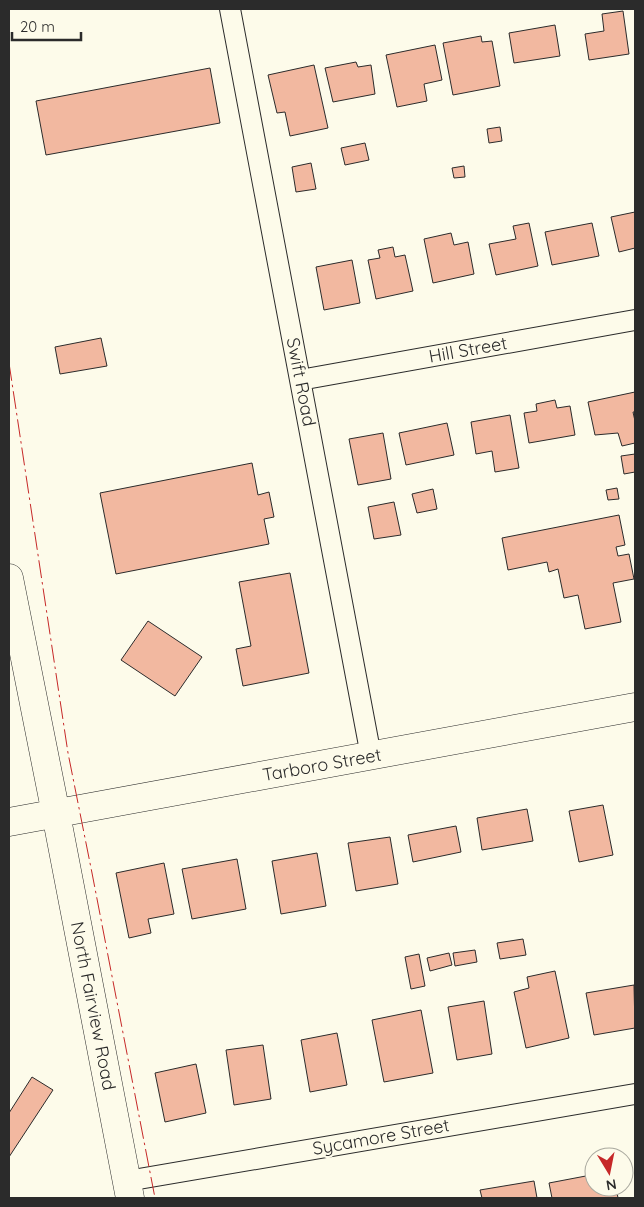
<svg xmlns="http://www.w3.org/2000/svg" width="644" height="1207" font-family="Quicksand,sans-serif">
<style>
.building{fill:#f2b8a0;stroke:#2b2b2b}
.lines{fill:none;stroke-linecap:round;stroke-linejoin:round}
.street-casing{stroke:#2b2b2b;stroke-width:22}
.secondary-casing{stroke:#2b2b2b;stroke-width:29}
.street{stroke:#fdfbea;stroke-width:20}
.secondary{stroke:#fdfbea;stroke-width:28}
.power{stroke:#c62828;stroke-width:1;stroke-dasharray:18 4 2.5 4;stroke-linecap:butt}
.labels{text-anchor:middle;stroke-width:4;stroke-linejoin:round;paint-order:stroke}
.street-label{font-size:18px;fill:#2b2b2b;stroke:#fdfbea}
</style>
<rect width="100%" height="100%" fill="#fdfbea"/>
<path class="building" d="M 623,11 L 629,54 L 589,60 L 585,34 L 604,31 L 602,14 Z
M 555,25 L 560,56 L 514,63 L 509,33 Z
M 481,36 L 482,42 L 492,41 L 500,86 L 453,95 L 443,43 Z
M 435,45 L 442,80 L 424,84 L 427,101 L 397,107 L 386,55 Z
M 356,62 L 358,67 L 371,65 L 375,94 L 333,102 L 325,68 Z
M 314,65 L 328,128 L 290,136 L 285,112 L 277,113 L 268,75 Z
M 210,68 L 220,123 L 46,155 L 36,101 Z
M 500,127 L 502,141 L 489,143 L 487,129 Z
M 365,143 L 369,160 L 345,165 L 341,148 Z
M 311,163 L 316,189 L 296,192 L 292,167 Z
M 464,166 L 465,177 L 454,178 L 452,168 Z
M 635,212 L 635,248 L 619,252 L 611,217 Z
M 529,223 L 538,266 L 496,275 L 489,244 L 516,239 L 513,226 Z
M 592,223 L 599,256 L 552,265 L 545,232 Z
M 451,233 L 454,245 L 468,242 L 474,274 L 433,283 L 424,239 Z
M 393,247 L 395,257 L 405,255 L 413,291 L 376,299 L 368,260 L 380,258 L 378,250 Z
M 352,260 L 360,303 L 324,310 L 316,267 Z
M 101,338 L 107,366 L 60,374 L 55,347 Z
M 635,392 L 635,412 L 633,412 L 635,421 L 635,443 L 622,446 L 618,433 L 595,435 L 588,402 Z
M 555,400 L 557,408 L 570,406 L 575,435 L 529,443 L 524,413 L 537,411 L 536,404 Z
M 510,415 L 519,468 L 495,472 L 492,451 L 476,454 L 471,422 Z
M 447,423 L 454,455 L 406,465 L 399,433 Z
M 383,433 L 391,479 L 358,485 L 349,439 Z
M 635,454 L 635,472 L 624,474 L 621,456 Z
M 252,463 L 258,495 L 269,492 L 274,517 L 264,519 L 269,544 L 116,574 L 100,493 Z
M 617,488 L 619,499 L 608,500 L 606,490 Z
M 433,489 L 437,509 L 417,513 L 412,494 Z
M 394,502 L 401,535 L 374,539 L 368,507 Z
M 619,515 L 625,545 L 616,547 L 618,556 L 629,554 L 634,579 L 613,583 L 621,622 L 585,629 L 578,595 L 564,598 L 558,569 L 549,572 L 547,562 L 508,570 L 502,538 Z
M 290,573 L 309,673 L 243,686 L 236,649 L 251,646 L 239,582 Z
M 148,621 L 202,657 L 175,696 L 121,660 Z
M 603,805 L 613,855 L 579,862 L 569,811 Z
M 527,809 L 533,841 L 482,850 L 477,818 Z
M 456,826 L 461,852 L 413,862 L 408,835 Z
M 390,837 L 398,884 L 356,891 L 348,843 Z
M 317,853 L 326,906 L 281,914 L 272,861 Z
M 237,859 L 246,909 L 192,919 L 182,869 Z
M 164,863 L 174,914 L 148,919 L 151,933 L 129,938 L 116,873 Z
M 523,939 L 526,955 L 500,959 L 497,943 Z
M 475,950 L 477,962 L 455,966 L 453,953 Z
M 449,953 L 452,965 L 430,971 L 427,958 Z
M 419,954 L 425,986 L 411,989 L 405,957 Z
M 555,971 L 569,1038 L 526,1048 L 514,992 L 529,988 L 527,977 Z
M 634,985 L 635,1028 L 594,1035 L 586,993 Z
M 484,1001 L 492,1054 L 457,1060 L 448,1007 Z
M 421,1010 L 433,1073 L 384,1082 L 372,1020 Z
M 337,1033 L 347,1085 L 310,1092 L 301,1040 Z
M 263,1045 L 271,1099 L 234,1105 L 226,1050 Z
M 196,1064 L 206,1113 L 165,1122 L 155,1073 Z
M 32,1077 L 53,1090 L 9,1157 L 9,1113 Z
M 591,1175 L 593,1187 L 616,1187 L 618,1198 L 552,1198 L 549,1183 Z
M 534,1181 L 537,1198 L 482,1198 L 480,1190 Z"/>
<g class="lines">
<defs>
<path id="street" d="M 230,9 L 371,756
M 300,380 L 635,320
M 127,1181 L 635,1094"/>
<path id="secondary" d="M 9,578 L 56,814 L 130,1198
M 9,822 L 635,707"/>
</defs>
<use href="#street" class="street-casing"/>
<use href="#secondary" class="secondary-casing"/>
<use href="#street" class="street"/>
<use href="#secondary" class="secondary"/>
<path class="power" d="M 9,363 L 68,753 L 92,873 L 155,1198"/>
</g>
<g class="labels">
<g class="street-label">
<text transform="translate(468 350) rotate(-10)" y="6">Hill Street</text>
<text transform="translate(301 382) rotate(79)" y="6">Swift Road</text>
<text transform="translate(322 765) rotate(-10)" y="6">Tarboro Street</text>
<text transform="translate(93 1006) rotate(79)" y="6">North Fairview Road</text>
<text transform="translate(381 1137) rotate(-10)" y="6">Sycamore Street</text>
</g>
</g>
<rect width="644" height="1207" fill="none" stroke="#2b2b2b" stroke-width="20"/>
<g transform="translate(609 1172) rotate(170)"><circle r="24" fill="#fdfbea" stroke="#a9a89e"/>
<path d="M0-4L9 19L0 12L-9 19Z" fill="#c62828"/>
<text y="-8" font-size="14" font-weight="bold" text-anchor="middle" fill="#2b2b2b">N</text>
</g>
<path d="M12 32v8h69v-8" fill="none" stroke="#2b2b2b" stroke-width="2.5"/>
<text x="20" y="32" font-size="15" fill="#2b2b2b" stroke="#fdfbea" stroke-width="4" paint-order="stroke">20 m</text>
</svg>
